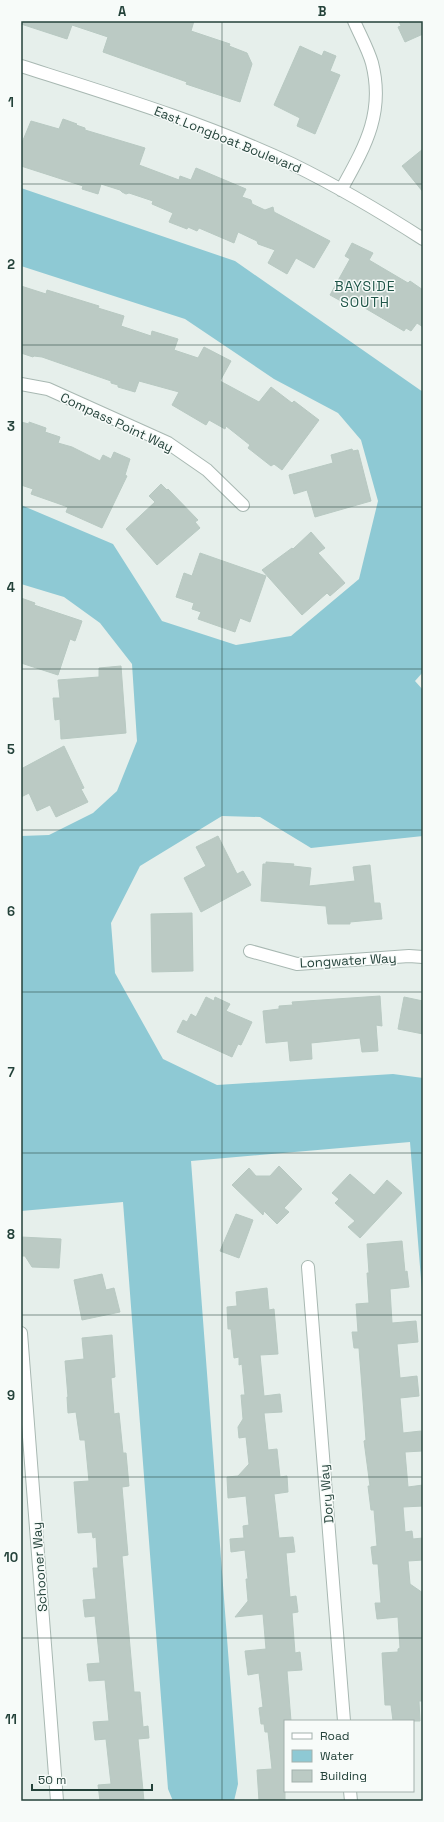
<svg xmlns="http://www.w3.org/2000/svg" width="444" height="1822" font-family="'Space Grotesk',sans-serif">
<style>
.water{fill:#8ec9d4}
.building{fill:#bbcac4;stroke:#b8c9c2}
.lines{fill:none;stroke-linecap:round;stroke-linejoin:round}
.minor-casing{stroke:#a8b8b2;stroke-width:14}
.minor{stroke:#fff;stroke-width:12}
.grid{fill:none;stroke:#24423a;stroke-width:1;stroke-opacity:0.55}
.labels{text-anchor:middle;stroke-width:3;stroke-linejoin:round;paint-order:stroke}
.street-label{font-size:13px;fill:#24423a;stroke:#f7fbf9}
.neighbourhood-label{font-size:14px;letter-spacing:1px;fill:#1f5548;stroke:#f7fbf9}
.neatline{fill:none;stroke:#24423a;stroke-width:1.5}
.grid-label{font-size:13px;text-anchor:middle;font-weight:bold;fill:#24423a}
</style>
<rect width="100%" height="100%" fill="#e6efeb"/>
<path class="water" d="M 21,188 L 235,261 L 423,392 L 423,672 L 415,681 L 423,690 L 423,836 L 311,848 L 260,817 L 222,816 L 140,866 L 111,923 L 115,973 L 163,1059 L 217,1085 L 393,1074 L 423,1078 L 423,1304 L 410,1142 L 191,1161 L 238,1784 L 234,1801 L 173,1801 L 168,1789 L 123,1202 L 21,1211 L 21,836 L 49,835 L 93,813 L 117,791 L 137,741 L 132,664 L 100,623 L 64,597 L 21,584 L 21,505 L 113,544 L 162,621 L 236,645 L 291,636 L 359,579 L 378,501 L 361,440 L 338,413 L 274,379 L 185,319 L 21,266 Z"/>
<path class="building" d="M 21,21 L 194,21 L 191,31 L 230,44 L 229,46 L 247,53 L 252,64 L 240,102 L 186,84 L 187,82 L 103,52 L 108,37 L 72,25 L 67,39 L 21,24 Z
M 399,21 L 423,21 L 423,34 L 405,42 L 398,27 L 401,26 Z
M 300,46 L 322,56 L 324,51 L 336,56 L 330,71 L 340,75 L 315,134 L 297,126 L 300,118 L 274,105 Z
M 63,119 L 77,124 L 76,125 L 85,128 L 85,130 L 145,148 L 139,165 L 179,180 L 180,176 L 191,180 L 196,168 L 246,189 L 242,197 L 251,200 L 252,204 L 265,210 L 273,207 L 274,212 L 330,241 L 314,268 L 296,258 L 287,274 L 268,263 L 275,250 L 258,244 L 257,241 L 238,232 L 234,243 L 199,228 L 197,231 L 188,227 L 187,229 L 169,222 L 173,213 L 152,204 L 153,201 L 129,193 L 126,194 L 122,192 L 120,190 L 101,184 L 98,194 L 82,189 L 83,186 L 21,166 L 21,145 L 31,121 L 59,129 Z
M 423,149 L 423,192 L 402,166 Z
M 352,243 L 373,253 L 369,260 L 408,283 L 410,281 L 423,290 L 423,327 L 417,323 L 411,331 L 406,328 L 404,331 L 353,301 L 350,306 L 330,295 L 350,259 L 345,256 Z
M 21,286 L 46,294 L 47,290 L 99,306 L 98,308 L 124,316 L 121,326 L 151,336 L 152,331 L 178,339 L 174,350 L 198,358 L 204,347 L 231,361 L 220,381 L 259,402 L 271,387 L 292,403 L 294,401 L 319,420 L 282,470 L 274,464 L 271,466 L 248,448 L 250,445 L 226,426 L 225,429 L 209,420 L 206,425 L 172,405 L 179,392 L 139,381 L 135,392 L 118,387 L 118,385 L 111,383 L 111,381 L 42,357 L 34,356 L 33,357 L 21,353 Z
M 21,422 L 29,424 L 29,422 L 46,428 L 45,432 L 60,437 L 58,443 L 72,447 L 100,461 L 103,455 L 111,459 L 114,452 L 130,459 L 125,475 L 127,476 L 102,528 L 66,512 L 68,507 L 31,494 L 33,489 L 21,485 Z
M 352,449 L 353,451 L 358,450 L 371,501 L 315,517 L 307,490 L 294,494 L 289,475 L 333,463 L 331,455 Z
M 161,484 L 167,490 L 168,489 L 198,520 L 195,522 L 200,528 L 157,565 L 126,529 L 155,502 L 149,496 Z
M 311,532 L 325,548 L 318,553 L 345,583 L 330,596 L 327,593 L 302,615 L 262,570 L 292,548 L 293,549 Z
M 200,553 L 266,576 L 250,622 L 240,618 L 235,632 L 198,619 L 201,612 L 192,609 L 194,603 L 176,597 L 184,573 L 192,576 Z
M 21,598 L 35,603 L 34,605 L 82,621 L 75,641 L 70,639 L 58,675 L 21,663 Z
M 121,666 L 126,733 L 61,739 L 60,719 L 55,720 L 53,698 L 60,698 L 58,680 L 99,677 L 99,668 Z
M 64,746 L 84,788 L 81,789 L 88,802 L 56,817 L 50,805 L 37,811 L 29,793 L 21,797 L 21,769 Z
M 218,836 L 237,874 L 243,871 L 251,885 L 201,912 L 184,878 L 206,866 L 196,847 Z
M 266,862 L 294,864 L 293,866 L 311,868 L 309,886 L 355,881 L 353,867 L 370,865 L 374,903 L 380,903 L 382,919 L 350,922 L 350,924 L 328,924 L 326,906 L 261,901 L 263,864 L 266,864 Z
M 192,913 L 193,971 L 152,972 L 151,914 Z
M 380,996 L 382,1026 L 376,1025 L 378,1051 L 362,1052 L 360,1038 L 311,1043 L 312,1059 L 290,1061 L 288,1041 L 266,1043 L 263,1011 L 279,1009 L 279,1006 L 293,1005 L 292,1002 Z
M 206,997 L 214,1001 L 215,997 L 230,1004 L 226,1011 L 252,1022 L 241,1045 L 238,1044 L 232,1057 L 177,1032 L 183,1020 L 187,1022 L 191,1014 L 196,1017 Z
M 404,997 L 423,1001 L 423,1034 L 398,1029 Z
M 279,1166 L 302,1189 L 284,1208 L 289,1212 L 277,1224 L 264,1211 L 263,1215 L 232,1185 L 249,1168 L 256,1176 L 270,1176 Z
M 350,1174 L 374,1195 L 387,1180 L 402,1193 L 360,1238 L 348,1227 L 355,1221 L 335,1203 L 339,1199 L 332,1193 Z
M 236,1214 L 253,1220 L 239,1258 L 220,1251 Z
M 21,1237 L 61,1239 L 59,1268 L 32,1267 L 25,1256 L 21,1256 Z
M 402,1241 L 405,1272 L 407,1271 L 409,1287 L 390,1289 L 392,1323 L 416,1321 L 418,1342 L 397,1344 L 400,1378 L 417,1376 L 419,1396 L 400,1398 L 403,1433 L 421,1431 L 422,1451 L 405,1452 L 408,1487 L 423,1485 L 423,1506 L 403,1507 L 405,1532 L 412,1531 L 413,1539 L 423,1538 L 423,1560 L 408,1561 L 410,1584 L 423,1593 L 423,1701 L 419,1701 L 420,1721 L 393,1721 L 391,1705 L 385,1705 L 382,1653 L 398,1652 L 398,1649 L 400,1648 L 398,1617 L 377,1619 L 375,1603 L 381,1603 L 378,1564 L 373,1564 L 371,1547 L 377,1546 L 374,1510 L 371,1510 L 368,1486 L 370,1486 L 364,1441 L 366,1440 L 359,1348 L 354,1348 L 352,1332 L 358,1332 L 356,1304 L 369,1303 L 367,1273 L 369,1273 L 367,1244 Z
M 102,1274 L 106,1290 L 114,1288 L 120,1312 L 82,1320 L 74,1280 Z
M 267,1288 L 269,1310 L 274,1309 L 278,1354 L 260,1355 L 264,1396 L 280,1394 L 282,1412 L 264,1413 L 268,1450 L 277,1449 L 280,1477 L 287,1476 L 288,1492 L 274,1494 L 279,1538 L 293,1537 L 295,1552 L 286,1553 L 290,1597 L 296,1596 L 298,1612 L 292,1613 L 295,1653 L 300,1652 L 302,1670 L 287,1671 L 291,1721 L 285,1721 L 285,1801 L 259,1801 L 257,1770 L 272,1769 L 268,1732 L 265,1732 L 264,1724 L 261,1724 L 259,1708 L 263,1707 L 259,1673 L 248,1675 L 245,1651 L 266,1649 L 263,1614 L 235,1617 L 248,1601 L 246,1579 L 248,1579 L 245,1550 L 231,1552 L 230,1539 L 244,1538 L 243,1526 L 249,1525 L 246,1496 L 228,1498 L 227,1477 L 238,1476 L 249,1464 L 246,1437 L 239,1438 L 238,1427 L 243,1419 L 241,1395 L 245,1395 L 242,1364 L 239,1365 L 239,1357 L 234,1358 L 231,1329 L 228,1329 L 227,1307 L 237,1306 L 236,1292 Z
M 112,1335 L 115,1377 L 111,1378 L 114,1414 L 119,1413 L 123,1453 L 126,1453 L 129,1486 L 122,1487 L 128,1555 L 122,1556 L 134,1692 L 140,1692 L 143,1727 L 148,1726 L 149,1738 L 138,1739 L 144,1801 L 100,1801 L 98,1785 L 111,1784 L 106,1739 L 95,1740 L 93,1722 L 109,1721 L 105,1680 L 89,1681 L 87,1664 L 100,1663 L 95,1616 L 85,1617 L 83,1600 L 96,1599 L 93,1568 L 98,1568 L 96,1537 L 93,1538 L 92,1532 L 78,1533 L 74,1482 L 89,1481 L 85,1440 L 80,1440 L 76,1412 L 68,1413 L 67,1397 L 68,1397 L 65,1361 L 84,1359 L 82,1338 Z"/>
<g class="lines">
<defs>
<path id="minor" d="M 21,66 C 112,95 205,123 292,164 C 337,186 381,212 423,239
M 341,190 C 364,148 385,114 372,63 C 368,49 360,35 354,21
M 21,384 L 48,389 L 168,443 L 207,470 L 243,505
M 250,951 L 297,964 L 409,956 L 423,957
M 308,1267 L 344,1721
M 21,1333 L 57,1801
M 350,1791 L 351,1801"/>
</defs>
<use href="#minor" class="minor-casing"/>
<use href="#minor" class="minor"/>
</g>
<path class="grid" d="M 222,21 L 222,1801M 21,184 L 423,184M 21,345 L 423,345M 21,507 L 423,507M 21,669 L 423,669M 21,830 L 423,830M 21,992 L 423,992M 21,1153 L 423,1153M 21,1315 L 423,1315M 21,1477 L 423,1477M 21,1638 L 423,1638"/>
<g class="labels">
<g class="street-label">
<text transform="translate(228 139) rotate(22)" y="5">East Longboat Boulevard</text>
<text transform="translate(117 422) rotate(25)" y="5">Compass Point Way</text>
<text transform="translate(348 960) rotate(-3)" y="5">Longwater Way</text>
<text transform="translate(326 1494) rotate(-95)" y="5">Dory Way</text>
<text transform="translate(39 1567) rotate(-94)" y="5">Schooner Way</text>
</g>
<g class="neighbourhood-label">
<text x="365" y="291">BAYSIDE<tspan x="365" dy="16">SOUTH</tspan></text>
</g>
</g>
<rect width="444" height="1822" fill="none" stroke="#f7fbf9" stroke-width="44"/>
<rect x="284" y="1720" width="130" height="72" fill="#f7fbf9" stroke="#a3b1ad"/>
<rect x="292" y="1733" width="20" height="6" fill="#ffffff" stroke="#a3b1ad"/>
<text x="320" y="1740" font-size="12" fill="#24423a">Road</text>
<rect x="292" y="1750" width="20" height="12" fill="#8ec9d4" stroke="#a3b1ad"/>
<text x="320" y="1760" font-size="12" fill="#24423a">Water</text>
<rect x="292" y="1770" width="20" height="12" fill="#bbcac4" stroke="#a3b1ad"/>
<text x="320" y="1780" font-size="12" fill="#24423a">Building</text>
<path d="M32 1784v6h120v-6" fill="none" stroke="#24423a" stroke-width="2"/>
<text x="38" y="1784" font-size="12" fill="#24423a" stroke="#f7fbf9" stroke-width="3" paint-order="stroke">50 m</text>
<rect x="22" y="22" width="400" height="1778" class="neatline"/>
<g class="grid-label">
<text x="122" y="16">A</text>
<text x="322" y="16">B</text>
<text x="11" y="107">1</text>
<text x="11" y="269">2</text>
<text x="11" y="431">3</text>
<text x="11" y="592">4</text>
<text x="11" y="754">5</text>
<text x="11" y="916">6</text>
<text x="11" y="1077">7</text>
<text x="11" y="1239">8</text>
<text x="11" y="1400">9</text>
<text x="11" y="1562">10</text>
<text x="11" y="1724">11</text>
</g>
</svg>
